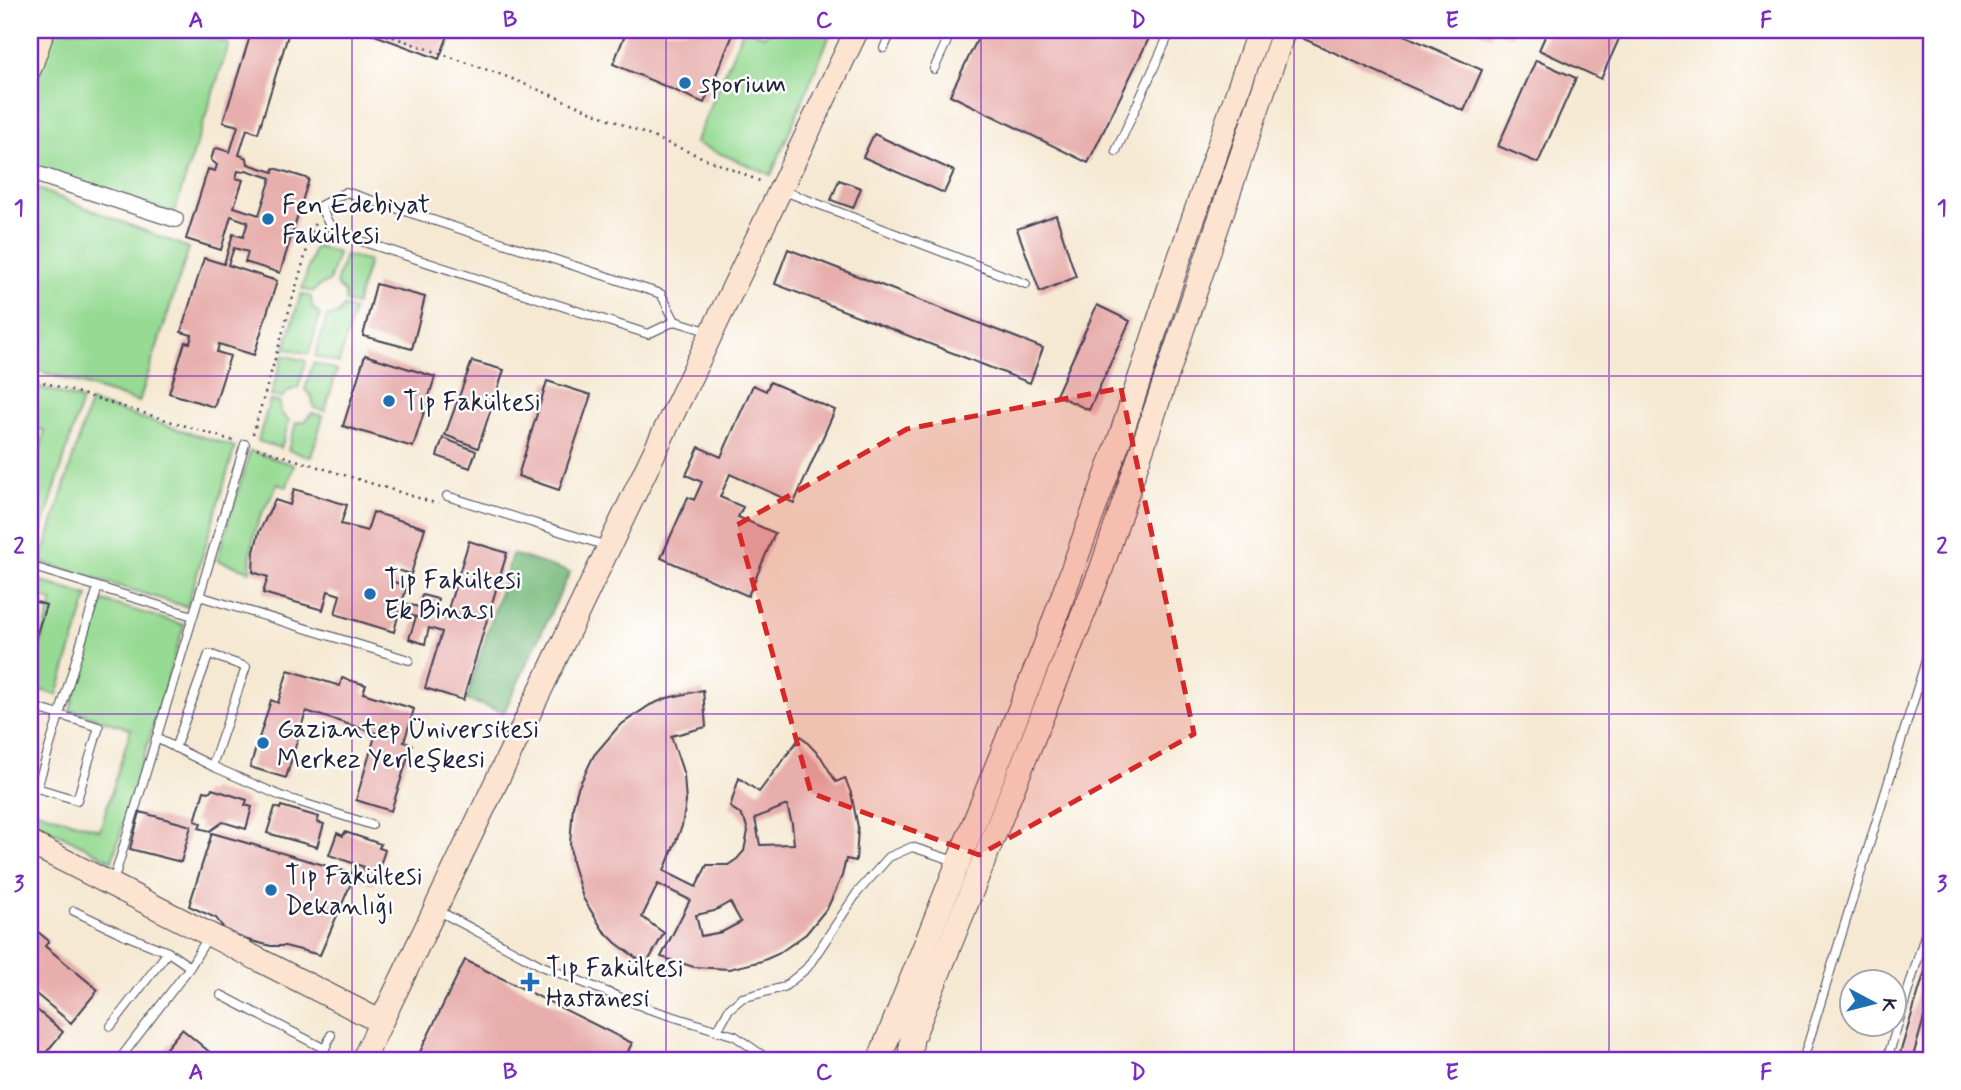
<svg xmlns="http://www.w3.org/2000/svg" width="1961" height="1090" font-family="Mynerve,sans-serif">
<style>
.green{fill:#96da93;stroke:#5c7e67;stroke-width:2}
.forest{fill:#78ba7d;stroke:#4d6e5c;stroke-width:2}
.building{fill:#e7aeac;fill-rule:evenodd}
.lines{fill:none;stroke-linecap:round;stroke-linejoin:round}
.lane-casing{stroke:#424052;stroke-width:10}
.street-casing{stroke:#424052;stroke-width:18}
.secondary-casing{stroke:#424052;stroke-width:25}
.path{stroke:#424052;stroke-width:2.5;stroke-dasharray:2 5;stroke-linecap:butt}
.lane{stroke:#fff;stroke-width:8}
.street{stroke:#fff;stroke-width:16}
.secondary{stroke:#fde4d1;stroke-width:23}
.marked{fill:#d62828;fill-opacity:0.2;stroke:#d62828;stroke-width:5;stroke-dasharray:14 9;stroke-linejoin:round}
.grid{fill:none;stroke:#7b2cbf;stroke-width:2;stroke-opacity:0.55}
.poi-dot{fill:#1f6fb2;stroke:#fff;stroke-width:2.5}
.labels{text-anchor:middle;stroke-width:5;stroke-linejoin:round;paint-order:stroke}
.poi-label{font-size:26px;fill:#22223b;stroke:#fff;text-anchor:start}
.neatline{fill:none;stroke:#7b2cbf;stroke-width:2.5}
.grid-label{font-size:23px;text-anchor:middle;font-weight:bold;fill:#7b2cbf}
</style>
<rect width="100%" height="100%" fill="#fff"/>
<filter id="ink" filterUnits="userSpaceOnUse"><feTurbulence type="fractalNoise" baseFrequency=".0143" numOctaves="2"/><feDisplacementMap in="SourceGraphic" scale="14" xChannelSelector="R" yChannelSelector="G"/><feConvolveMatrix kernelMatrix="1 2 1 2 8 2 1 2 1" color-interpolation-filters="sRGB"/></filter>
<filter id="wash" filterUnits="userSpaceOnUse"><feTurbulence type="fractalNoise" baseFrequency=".00686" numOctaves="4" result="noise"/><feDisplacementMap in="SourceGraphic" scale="28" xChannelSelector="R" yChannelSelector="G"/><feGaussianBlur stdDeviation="1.57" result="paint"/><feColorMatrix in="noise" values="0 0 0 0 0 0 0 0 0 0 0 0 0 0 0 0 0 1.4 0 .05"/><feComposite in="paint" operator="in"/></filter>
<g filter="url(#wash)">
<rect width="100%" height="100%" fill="#f5e9d3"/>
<path class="green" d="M 53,30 L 186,30 L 229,44 L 174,213 L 30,166 L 30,96 Z
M 743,30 L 750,30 L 763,36 L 771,30 L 832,30 L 771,175 L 695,143 Z
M 30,186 L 189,248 L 139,402 L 30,368 Z
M 315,246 L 338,253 L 329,282 L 320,285 L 313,292 L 302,289 Z
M 345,255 L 369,261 L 356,305 L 345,302 L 345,293 L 336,284 Z
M 301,294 L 311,297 L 312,307 L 320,315 L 309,354 L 285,348 Z
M 344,307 L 354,310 L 339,363 L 315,356 L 327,317 L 338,314 Z
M 283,355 L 306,361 L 298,388 L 290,390 L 281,398 L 271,396 Z
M 313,363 L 337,370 L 325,411 L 314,408 L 312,397 L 305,390 Z
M 30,384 L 82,400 L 33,560 L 30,559 L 30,483 L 45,431 L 30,426 Z
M 270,400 L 280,403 L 281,413 L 289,421 L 281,448 L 258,441 Z
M 90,402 L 235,447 L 187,607 L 41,562 Z
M 312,413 L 323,416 L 311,457 L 288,450 L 296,423 L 305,421 Z
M 250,451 L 294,465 L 287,487 L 277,484 C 273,495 267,504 261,515 C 253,532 250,551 250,571 L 217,560 Z
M 37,580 L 88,596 L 57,695 L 30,687 L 30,678 L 53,601 L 32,595 Z
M 103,601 L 184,625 L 112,861 L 30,819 L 30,809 L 100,830 L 131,729 L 70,710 Z"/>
<path class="forest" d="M 512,554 L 570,572 L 504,712 L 466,700 Z"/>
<g id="blocks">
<path class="building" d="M 252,30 L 289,32 L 258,133 L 247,129 L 239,155 L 247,158 L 248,164 L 273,172 L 274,168 L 309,179 L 280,273 L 245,262 L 248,252 L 234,248 L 228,265 L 277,281 L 254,355 L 219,344 L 217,352 L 230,356 L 214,407 L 169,393 L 185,342 L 190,343 L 192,335 L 181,332 L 204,258 L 224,264 L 233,234 L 243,237 L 248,222 L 231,216 L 221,250 L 186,239 L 208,169 L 215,171 L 217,165 L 211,160 L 214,150 L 217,148 L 230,152 L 238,126 L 223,122 ZM 246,170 L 271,178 L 259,215 L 234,207 L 243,180 L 236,178 L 238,171 L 243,172 Z
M 361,30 L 450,30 L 439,59 Z
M 627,30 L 735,30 L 704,103 L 613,64 Z
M 982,30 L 1153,30 L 1088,163 L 950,95 Z
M 1308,30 L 1393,30 L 1482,70 L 1464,111 L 1304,39 Z
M 1475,30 L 1514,30 L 1511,37 L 1493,30 L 1491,36 Z
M 1548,30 L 1623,30 L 1601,79 L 1539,50 Z
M 1536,60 L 1576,78 L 1538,163 L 1498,146 Z
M 874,134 L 954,171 L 944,193 L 863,157 Z
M 839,180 L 861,188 L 853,208 L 831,200 Z
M 1056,215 L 1076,277 L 1040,292 L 1017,229 Z
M 788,249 L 1043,348 L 1030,383 L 775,284 Z
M 376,284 L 425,297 L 412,349 L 363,336 Z
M 1097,305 L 1130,321 L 1089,410 L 1056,395 Z
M 365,355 L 435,377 L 413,447 L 343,426 Z
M 472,361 L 504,370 L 478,448 L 445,435 Z
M 547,381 L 591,395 L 559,490 L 518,476 Z
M 770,382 L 835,410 L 794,503 L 730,474 L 720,497 L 743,507 L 738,517 L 775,533 L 748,596 L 661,558 L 688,497 L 694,500 L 702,482 L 686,475 L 699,447 L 721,457 L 753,385 L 766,391 Z
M 443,438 L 476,451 L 470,468 L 437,456 Z
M 294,489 L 347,505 L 341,524 L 367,531 L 373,512 L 425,528 L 411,574 L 394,569 L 391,581 L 407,586 L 402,603 L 419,607 L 422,595 L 438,599 L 433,615 L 445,619 L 469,541 L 507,553 L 463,700 L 425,688 L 442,632 L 429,628 L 425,644 L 409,639 L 416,617 L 399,612 L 394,632 L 335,614 L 340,595 L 328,591 L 323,610 L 263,593 L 268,577 L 253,572 L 254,552 L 259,532 L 275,500 L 290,505 Z
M 30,600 L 46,605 L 30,655 Z
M 288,670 L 340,686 L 342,678 L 366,685 L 363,693 L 414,709 L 404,742 L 412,744 L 391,811 L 356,800 L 376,733 L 306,711 L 286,778 L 250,767 L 271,700 L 278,703 Z
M 703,690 L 706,727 L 671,736 L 684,775 L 686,802 L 682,826 L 664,871 L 696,887 L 707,865 L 728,865 L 737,859 L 744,851 L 748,831 L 745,821 L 739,813 L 730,807 L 739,778 L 759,792 L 801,736 L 821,757 L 836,782 L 845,778 L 851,793 L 858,827 L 856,861 L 846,859 L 842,876 L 828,907 L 806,934 L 778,954 L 762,961 L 729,969 L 694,967 L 661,957 L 690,900 L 658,884 L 642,917 L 664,933 L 646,965 L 616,943 L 603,930 L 583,898 L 572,862 L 570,844 L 573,806 L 578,788 L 594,755 L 619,726 L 650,705 L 667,698 ZM 787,805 L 792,824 L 794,844 L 760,845 L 755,818 ZM 730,902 L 741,922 L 722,932 L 701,936 L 696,915 L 714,911 Z
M 212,789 L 247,800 L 245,805 L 252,807 L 246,829 L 223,822 L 210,831 L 199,828 L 201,823 L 195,821 L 204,791 L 209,792 Z
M 281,806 L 319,817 L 317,822 L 324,824 L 317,847 L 267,833 L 275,807 L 280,809 Z
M 140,812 L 191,826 L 181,862 L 130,849 Z
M 345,832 L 381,844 L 379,848 L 385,850 L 374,884 L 360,880 L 364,867 L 329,855 L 337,833 L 343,836 Z
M 212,833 L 355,874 L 320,955 L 285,946 L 271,946 L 229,935 L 216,918 L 189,906 Z
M 32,927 L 49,941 L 45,946 L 98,990 L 71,1023 L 30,989 L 30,930 Z
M 1931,951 L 1931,993 L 1912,1060 L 1898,1060 Z
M 465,960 L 632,1043 L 624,1060 L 416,1060 Z
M 30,1004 L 63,1032 L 40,1060 L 33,1060 L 30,1057 Z
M 182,1029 L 219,1060 L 156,1060 Z"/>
</g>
</g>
<g filter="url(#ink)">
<use href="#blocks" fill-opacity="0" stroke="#424052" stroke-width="2"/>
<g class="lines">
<defs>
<path id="lane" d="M 884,48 L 892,30
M 934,69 L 952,30
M 1116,151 L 1171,30
M 784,191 L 1026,284
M 675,321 L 661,294 L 346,192 L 320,206 L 333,232 L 648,334 L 675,321 L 710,332
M 447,496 L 607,546
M 30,566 L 193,616
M 199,596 L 409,660
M 30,706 L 99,727 L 77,800 L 37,788 L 98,587
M 156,738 L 212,766 L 281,796 L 372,825
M 175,748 L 209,654 L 246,667 L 212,766
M 113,882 L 245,444
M 437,910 L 542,966 L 649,1009 L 735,1036 L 769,1060
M 74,911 L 125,935 L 168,952 L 190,967
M 221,995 L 325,1049
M 111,1026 L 168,952
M 717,1031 L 729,1009 L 742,998 L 784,987 L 807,968 L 857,893 L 889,857 L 912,847 L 958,862
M 119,1060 L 190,967 L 208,937
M 320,1060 L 331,1035
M 1803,1060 L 1931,644
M 1887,1060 L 1931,915"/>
<path id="street" d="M 30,172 L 175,219"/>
<path id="secondary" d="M 30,68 L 43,30
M 30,843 L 381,1022 L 857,30
M 363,1060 L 381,1022
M 879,1060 L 1044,648 L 1121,435 L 1175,271 L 1259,30
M 909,1060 L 912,1039 L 1101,570 L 1284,30"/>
</defs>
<use href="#lane" class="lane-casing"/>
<use href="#street" class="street-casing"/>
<use href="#secondary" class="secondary-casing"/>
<path class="path" d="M 373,30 L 505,76 L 762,182
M 30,378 L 234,441
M 253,434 L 315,222
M 257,448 L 438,504"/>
<use href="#lane" class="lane"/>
<use href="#street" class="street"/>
<use href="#secondary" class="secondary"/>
</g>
</g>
<path class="marked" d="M 1121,388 L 1194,734 L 979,855 L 811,793 L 737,525 L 907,429 Z"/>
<path class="grid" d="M 352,30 L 352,1060M 666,30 L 666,1060M 981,30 L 981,1060M 1294,30 L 1294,1060M 1609,30 L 1609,1060M 30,376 L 1931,376M 30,714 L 1931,714"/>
<g class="poi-dot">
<circle cx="685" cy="83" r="7"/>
<circle cx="268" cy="219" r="7"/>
<circle cx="389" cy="401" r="7"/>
<circle cx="370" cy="594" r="7"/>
<circle cx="263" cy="743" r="7"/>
<circle cx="271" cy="890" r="7"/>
<path d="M526.5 971.5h7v7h7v7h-7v7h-7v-7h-7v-7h7z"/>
</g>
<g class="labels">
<g class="poi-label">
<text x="699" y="92">sporium</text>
<text x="282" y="213">Fen Edebiyat<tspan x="282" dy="30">Fakültesi</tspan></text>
<text x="403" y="410">Tıp Fakültesi</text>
<text x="384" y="588">Tıp Fakültesi<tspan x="384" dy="30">Ek Binası</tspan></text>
<text x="277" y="737">Gaziantep Üniversitesi<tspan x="277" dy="30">Merkez Yerleşkesi</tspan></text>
<text x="285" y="884">Tıp Fakültesi<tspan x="285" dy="30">Dekanlığı</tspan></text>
<text x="546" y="976">Tıp Fakültesi<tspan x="546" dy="30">Hastanesi</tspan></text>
</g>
</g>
<rect width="1961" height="1090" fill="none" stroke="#fff" stroke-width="77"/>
<g transform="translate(1873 1003) rotate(97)"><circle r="33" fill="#ffffff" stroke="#a7a7b1" stroke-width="2"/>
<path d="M0-5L12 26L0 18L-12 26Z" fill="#1f6fb2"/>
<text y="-10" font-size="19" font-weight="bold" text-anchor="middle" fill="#22223b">K</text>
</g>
<rect x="38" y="38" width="1885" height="1014" class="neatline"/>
<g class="grid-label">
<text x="196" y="27">A</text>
<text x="510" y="27">B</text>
<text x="824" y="27">C</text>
<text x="1138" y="27">D</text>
<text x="1452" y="27">E</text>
<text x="1766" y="27">F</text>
<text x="19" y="215">1</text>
<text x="1942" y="215">1</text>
<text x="19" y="553">2</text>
<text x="1942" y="553">2</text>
<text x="19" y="891">3</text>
<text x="1942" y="891">3</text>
<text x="196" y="1079">A</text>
<text x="510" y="1079">B</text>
<text x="824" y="1079">C</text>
<text x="1138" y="1079">D</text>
<text x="1452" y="1079">E</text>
<text x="1766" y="1079">F</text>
</g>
</svg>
